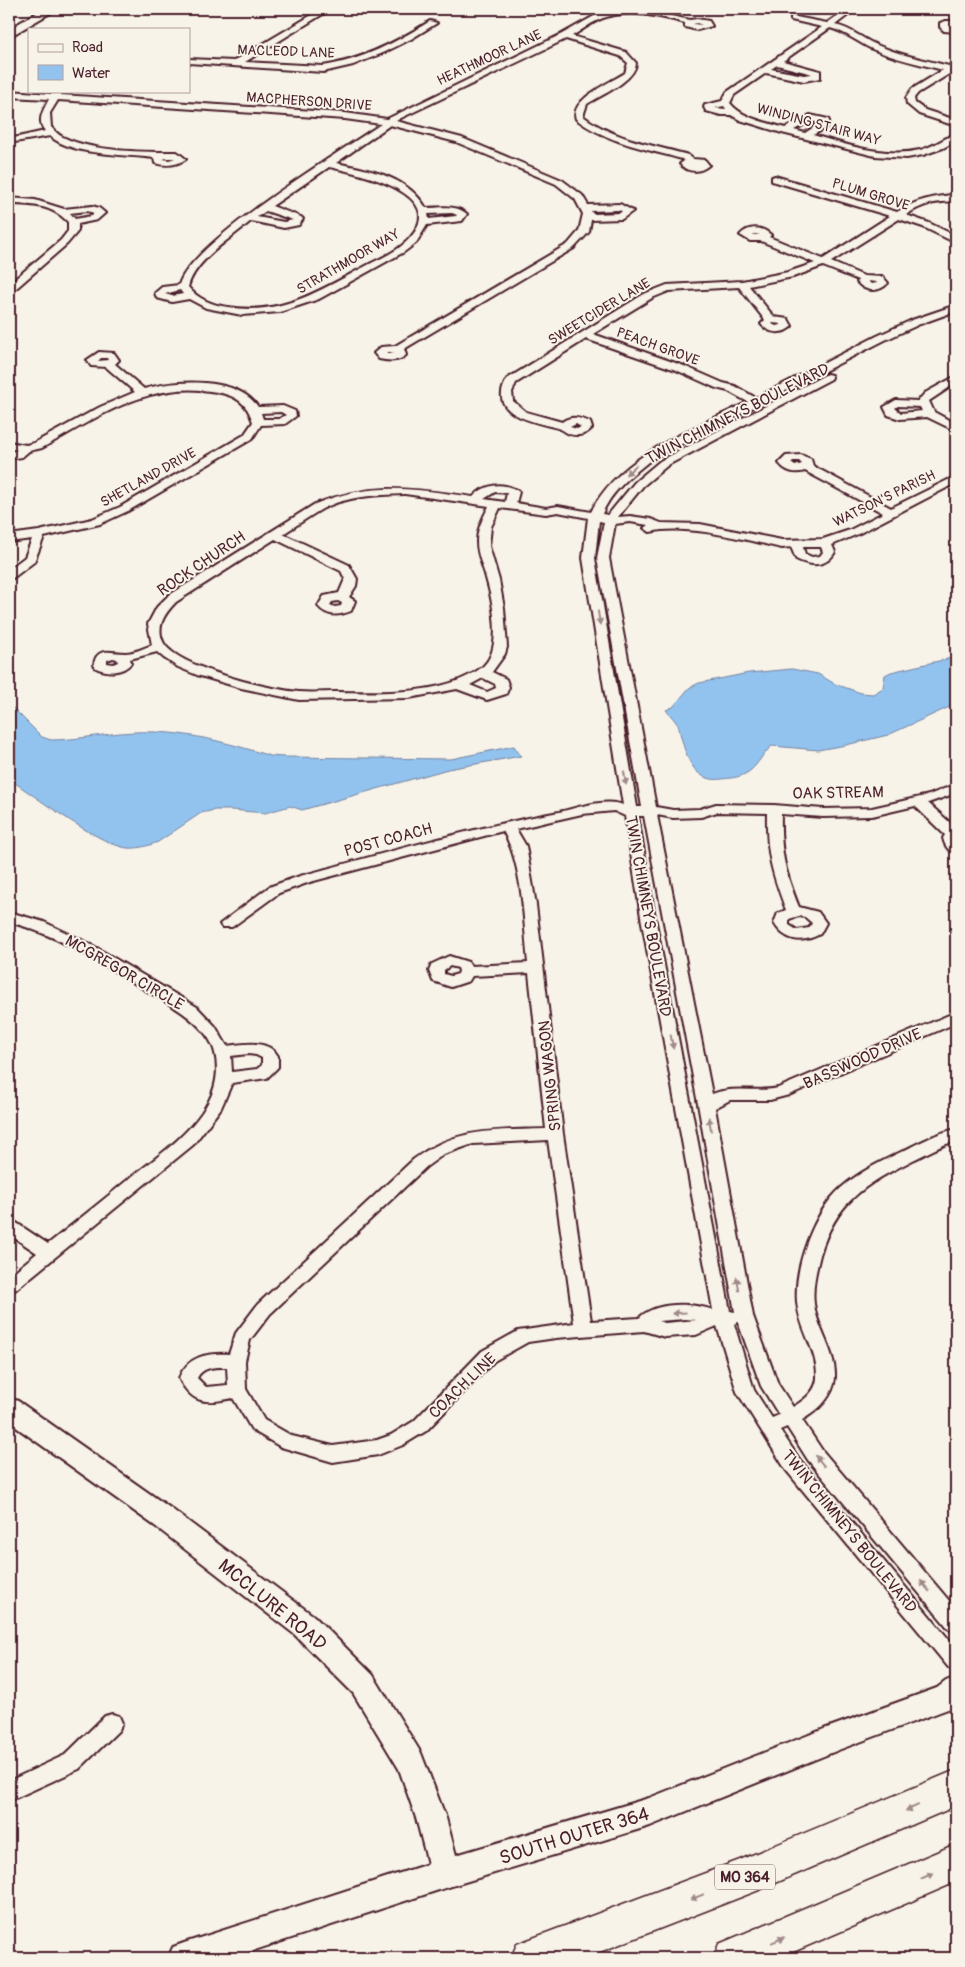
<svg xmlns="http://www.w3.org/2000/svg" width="965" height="1967" font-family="Pangolin,sans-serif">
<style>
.water{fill:#92c3ee;stroke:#7581a0}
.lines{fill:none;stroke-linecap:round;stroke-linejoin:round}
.street-casing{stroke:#4a1f2b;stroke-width:4}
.secondary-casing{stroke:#4a1f2b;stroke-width:4}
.highway-casing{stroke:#4a1f2b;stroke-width:3}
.street{fill:#f7f3e8;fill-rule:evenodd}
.secondary{fill:#f7f3e8;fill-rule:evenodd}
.highway{fill:#f7f3e8;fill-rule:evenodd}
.oneway{fill:#a0898a}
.labels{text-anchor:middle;stroke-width:4;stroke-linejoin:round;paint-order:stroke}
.far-street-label{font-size:14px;fill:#4a1f2b;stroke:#f7f3e8}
.shield{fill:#f7f3e8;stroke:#7e5f64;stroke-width:1}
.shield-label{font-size:15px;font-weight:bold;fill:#4a1f2b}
.street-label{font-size:16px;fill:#4a1f2b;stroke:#f7f3e8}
.near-street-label{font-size:19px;fill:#4a1f2b;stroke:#f7f3e8}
</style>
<rect width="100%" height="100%" fill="#f7f3e8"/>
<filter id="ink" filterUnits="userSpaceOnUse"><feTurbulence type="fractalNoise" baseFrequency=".02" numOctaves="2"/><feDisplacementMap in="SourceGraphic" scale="10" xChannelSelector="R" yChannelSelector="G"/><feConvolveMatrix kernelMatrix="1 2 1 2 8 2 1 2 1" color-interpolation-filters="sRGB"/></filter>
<g filter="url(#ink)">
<path class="water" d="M 956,657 L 956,704 L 888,735 L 846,745 L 818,750 L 772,746 C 761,755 757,768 745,774 C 738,778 729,778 722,779 C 697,783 687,761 682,740 C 680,736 680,730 678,725 C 675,720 670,715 666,710 L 673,707 L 689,688 L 699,683 L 749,673 L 792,669 L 818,674 L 835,684 L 861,693 L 873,694 L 883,688 L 885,675 L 891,672 Z
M 9,704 L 42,737 L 51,740 C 79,740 106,733 135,732 C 181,730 227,742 270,756 L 284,757 L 451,759 L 514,746 L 521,756 L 448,769 L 302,810 L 290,806 L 265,813 L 231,810 L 215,810 L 201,813 L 158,842 C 148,846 137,849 127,848 C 98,844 35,796 9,779 Z"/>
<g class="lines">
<defs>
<path id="street" d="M 322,9 L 331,9 L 245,62 L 323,66 C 362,60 397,42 430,21 L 437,23 L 411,39 L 383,53 L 353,65 L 323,72 L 189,63 L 189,59 L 234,61 Z
M 847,9 L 856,9 L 835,25 C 851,28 862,39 877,45 C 900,55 925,60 949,66 L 956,64 L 956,69 L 954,71 L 918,93 L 914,98 L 915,103 L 925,110 L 956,120 L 956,126 L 919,114 L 907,104 L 906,98 L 912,89 L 943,70 C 919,64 895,59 872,49 C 857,42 846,32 830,28 L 783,61 L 820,71 L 820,78 L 804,81 L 766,73 L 734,95 L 730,103 C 743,119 766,122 785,128 L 810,115 L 828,119 L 829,121 L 826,128 L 813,135 C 847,145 885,158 920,150 C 933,147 944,138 956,134 L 956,141 L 943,148 L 923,155 L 907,158 L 875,156 L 782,133 L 740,120 L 731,115 L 721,115 L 706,111 L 704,107 L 705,105 L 722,101 L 727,92 L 822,27 L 791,20 L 791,16 L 827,23 ZM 777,65 L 809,73 L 812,74 L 804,75 L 771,69 ZM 724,106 L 726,109 L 715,108 ZM 811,121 L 820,123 L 805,133 L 794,130 Z
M 619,10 L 643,10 L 690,20 L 697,19 L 709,21 L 712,26 L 697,30 L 685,27 L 685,23 C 659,16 630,9 603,18 C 592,22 582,30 572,36 L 626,52 L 636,63 C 636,80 600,96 587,104 L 583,116 C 613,139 653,145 688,155 L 693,159 L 705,160 L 709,165 C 700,173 688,173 680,164 L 684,161 L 682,159 C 646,149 606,142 576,119 C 569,100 611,82 625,73 L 628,63 L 620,56 L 566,39 L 401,118 L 396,121 L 462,138 L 562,180 L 582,195 L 588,205 L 620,204 L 633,211 L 622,219 L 591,220 L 589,232 L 574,248 L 404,349 L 406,355 C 399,362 389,361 379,359 L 374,353 L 381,347 L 395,346 L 568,244 L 579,231 L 583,214 L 575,199 L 556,184 L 456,142 L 390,125 L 336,163 C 370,170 407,176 426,208 C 440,208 456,204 467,214 L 462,221 L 427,225 L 416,243 L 404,252 L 319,299 L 280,312 L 242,315 L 206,308 L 189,299 L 172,302 L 157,298 L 155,293 L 162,287 L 179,285 C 190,243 340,152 381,124 L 345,119 L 58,100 L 50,113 L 51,127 C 55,131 58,135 63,137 C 93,152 144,152 177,152 L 186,159 C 176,166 166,166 155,163 L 154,158 C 125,154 72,156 50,136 L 9,143 L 9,139 L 45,131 C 36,121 44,109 49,99 L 9,97 L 9,91 L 52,94 L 54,91 L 62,91 L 61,95 L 345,113 L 387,119 L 562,34 L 596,15 ZM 697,23 L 702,25 L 693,24 ZM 167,158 L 175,158 L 169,160 L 163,159 ZM 329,167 C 357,173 452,193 409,239 C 397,252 379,259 364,267 C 319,291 281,316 228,307 C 212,305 198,299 188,287 C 195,260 230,239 251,221 L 284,228 L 299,225 L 303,219 L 301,217 L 272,206 ZM 618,210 L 622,211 L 620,213 L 593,214 L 591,211 ZM 266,211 L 293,220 L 284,222 L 257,217 ZM 452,213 L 457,215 L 456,216 L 429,219 L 428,214 ZM 180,290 L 183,294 L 172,296 L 165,294 ZM 387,352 L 394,352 L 395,353 L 386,354 Z
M 946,21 L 956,21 L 956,25 L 948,26 L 956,28 L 956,32 L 944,31 L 940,27 L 940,23 Z
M 775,176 L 897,212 C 916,200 934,196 956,195 L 956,201 C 935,202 924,203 906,215 L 929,223 L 956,236 L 956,243 L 923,227 L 899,219 L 831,262 L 864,276 L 883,277 L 888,283 C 879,293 865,292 857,282 L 858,280 L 823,266 L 793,277 L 749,286 L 774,317 L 788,319 L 792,326 C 783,335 769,334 761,324 L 765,320 L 739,287 L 669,291 L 652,298 L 593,334 L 684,366 L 723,383 L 735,386 L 756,398 L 877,336 L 912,320 L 956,305 L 956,311 L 920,324 L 885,340 L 652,459 C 633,474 611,491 602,514 L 608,515 L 635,482 L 660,461 L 827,374 L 831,375 L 832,377 L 831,379 L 668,465 L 643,486 L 618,517 L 630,516 L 651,519 L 661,523 L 700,524 L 782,540 L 823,539 L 850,530 L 883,513 L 805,471 C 795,474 786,472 779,463 L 786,456 L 801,455 L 811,459 L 813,466 L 891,508 L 956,476 L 956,483 L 858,534 L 832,545 L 835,552 C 826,568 810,566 796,559 L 791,547 L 782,548 C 746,540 685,523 650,532 L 644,528 L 648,525 L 630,522 L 615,524 L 609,558 L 656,807 L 673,810 L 700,809 L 716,804 L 774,805 L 823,809 L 872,808 L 929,795 L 956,784 L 956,793 L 928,803 L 956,828 L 956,853 C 948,851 945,846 943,838 L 945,835 L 915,806 L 872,816 L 823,817 L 781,814 C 780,852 785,872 799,907 L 818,912 L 826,923 L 820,934 C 802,944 784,941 774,923 L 778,913 L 786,910 C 772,873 766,853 767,813 L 717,812 L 701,817 L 673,818 L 657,815 L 712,1094 C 734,1085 756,1093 778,1088 L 956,1012 L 956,1023 L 789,1095 L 770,1100 L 730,1100 L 715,1108 L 753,1316 L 778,1384 L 793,1407 C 805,1400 818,1390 817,1375 C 817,1350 799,1328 797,1302 C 794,1266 814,1212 841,1188 C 859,1172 882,1161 903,1151 C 921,1142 937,1133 956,1129 L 956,1141 C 940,1145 926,1154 911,1161 C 864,1185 836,1202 820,1255 C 816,1271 812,1288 814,1304 C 817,1329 836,1352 835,1377 C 834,1396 818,1411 802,1420 L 822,1450 L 956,1609 L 956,1631 L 949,1629 L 808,1460 L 787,1427 L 780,1430 L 800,1460 L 956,1648 L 956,1671 L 949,1668 L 786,1470 L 737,1392 L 717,1326 L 696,1335 L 665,1337 L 644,1331 L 556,1338 L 528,1342 L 494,1361 L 426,1431 L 403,1445 L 378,1455 L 333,1462 L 281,1447 L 252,1430 L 233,1398 C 206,1404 192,1404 179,1378 C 188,1356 207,1353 229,1354 L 236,1333 L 258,1304 L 414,1159 C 458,1127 495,1131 546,1129 L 529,973 L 472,976 L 469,981 L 451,987 L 433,981 L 429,971 L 432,964 L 449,956 L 468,962 L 471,966 L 528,963 C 524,925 523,864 503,831 L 310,882 L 279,893 L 232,927 L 222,927 L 220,924 L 269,887 L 300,876 C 386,853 472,828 559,812 C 577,808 605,798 623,805 L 583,558 L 588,518 L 558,512 L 546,514 L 500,508 L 491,527 L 489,546 L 499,580 L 504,608 L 507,647 L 505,654 L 492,672 L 506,679 L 509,687 L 506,694 L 487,700 L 457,689 L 409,698 L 299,700 L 241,688 L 197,675 L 178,667 L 164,658 L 157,652 L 130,659 L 131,663 C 122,674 107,673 96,668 L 94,665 C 96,646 112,653 125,653 C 134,653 144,648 152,645 L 148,624 L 157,607 L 168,596 L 315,504 C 374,481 413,489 473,497 C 485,484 501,482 517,490 L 519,492 L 516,503 L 546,508 L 558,506 L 591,512 C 620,454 694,429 748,402 L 728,391 L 716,388 L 676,370 L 586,339 L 516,383 L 512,392 L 513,401 L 526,412 L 562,422 C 571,415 580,418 590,422 L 592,428 C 589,431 584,435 579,435 C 567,436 565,430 558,428 C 534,422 486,415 507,379 L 644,294 L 667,285 L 742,281 L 788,272 L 815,263 L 761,241 L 750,241 L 740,235 C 748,226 762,226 771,235 L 769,237 L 823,259 L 890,216 L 772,181 L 772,177 ZM 755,234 L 760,235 L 752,235 ZM 868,281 L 876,282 L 877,283 L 871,284 ZM 773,323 L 781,324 L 781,325 L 776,326 L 772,324 ZM 576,424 L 581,427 L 577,429 L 570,427 ZM 793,461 L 799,461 L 802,464 L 795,466 L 791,463 ZM 495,492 L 507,493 L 505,502 L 484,499 ZM 405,494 L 489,506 C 483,518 477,529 477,542 C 477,555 483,566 486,578 C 493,602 504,651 481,668 C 446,695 380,693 337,692 C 325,692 311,693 299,692 C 270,690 181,668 165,645 C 154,628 165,613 176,602 L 275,539 L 341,571 L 345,579 L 339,593 L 324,596 L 318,606 C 327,617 339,616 351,611 L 355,601 L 349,597 L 356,586 L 357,579 L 349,565 L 283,534 C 296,526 308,517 322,509 C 347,496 377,495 405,494 ZM 599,521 L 604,522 L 597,558 L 642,807 L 637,807 L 595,558 ZM 803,547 L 821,547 L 823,552 L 820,556 L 812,557 L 805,554 ZM 338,601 L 342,603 L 341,606 L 335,607 L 330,605 L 332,602 ZM 113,658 L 117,659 L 118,662 L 113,664 L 107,663 L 107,660 ZM 483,678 L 495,684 L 496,688 L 487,692 L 470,685 ZM 614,811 L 625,816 L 641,917 L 713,1310 C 691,1303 657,1301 639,1318 L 591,1321 L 563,1134 L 536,905 L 526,846 L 516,829 L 582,814 ZM 638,816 L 644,816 L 698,1104 L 735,1312 L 730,1311 L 655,917 ZM 799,916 L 805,917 L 812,923 L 809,928 L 797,930 L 789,925 L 789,919 ZM 450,966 L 458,968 L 459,971 L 458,974 L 451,976 L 444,974 L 444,970 ZM 548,1140 L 574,1323 L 518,1331 L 482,1351 L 414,1421 L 391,1435 L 377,1440 L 333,1446 L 292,1436 L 264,1420 L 246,1389 L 245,1361 L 250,1340 L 270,1314 L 426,1167 L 444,1154 L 473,1144 ZM 685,1319 L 697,1320 L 665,1323 L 658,1321 ZM 738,1322 L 761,1386 L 779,1415 L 772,1418 L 754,1390 L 734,1324 ZM 227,1367 L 228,1385 L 206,1387 L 197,1378 C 203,1366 216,1367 227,1367 Z
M 9,198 L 35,200 L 64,209 L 92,206 L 99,208 L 105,213 L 97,220 L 78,224 L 78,231 L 67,244 L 13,291 L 9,292 L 9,284 L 61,240 L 68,231 L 68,222 C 52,205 31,204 9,204 ZM 87,211 L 94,213 L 91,216 L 75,219 L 70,213 Z
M 99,352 L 114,353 L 119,360 L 115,364 L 144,389 C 174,380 238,376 258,407 L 283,406 L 295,411 L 296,416 L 285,424 L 261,425 L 252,439 L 128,511 L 100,524 L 44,537 L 34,562 L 13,578 L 9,579 L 9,569 L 25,557 L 32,539 L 9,542 L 9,535 L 39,531 L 92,519 L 120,507 L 244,435 L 253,422 C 247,403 237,396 217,392 C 150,379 98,417 42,448 L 29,451 L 22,457 L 9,459 L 9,453 L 17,450 L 9,448 L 9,442 L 26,445 L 34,443 L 100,407 L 135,392 L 106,367 L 91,366 L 87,360 ZM 101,358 L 107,358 L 108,360 L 98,361 ZM 281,412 L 286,415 L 279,419 L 263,419 L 261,413 Z
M 956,376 L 956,383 L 929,401 L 934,412 L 956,424 L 956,431 L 927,417 L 900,419 L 888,415 L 884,407 L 896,400 L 918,401 L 925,393 ZM 898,406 L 920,407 L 922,411 L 901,413 L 895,408 Z
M 9,912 L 44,922 L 90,944 L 197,1007 L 215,1026 L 227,1046 C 243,1044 268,1039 278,1056 L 278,1067 L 267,1078 L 232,1083 L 221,1108 L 193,1145 L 15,1290 L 9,1292 L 9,1276 L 37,1253 L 9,1234 L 9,1220 L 15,1222 L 48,1244 C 74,1223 100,1203 125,1182 C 164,1151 229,1111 215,1053 C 209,1025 170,1004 147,991 C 103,964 59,935 9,922 ZM 248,1054 L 256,1055 L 262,1058 L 262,1065 L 257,1069 L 232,1072 L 231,1056 Z
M 112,1714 L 119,1716 L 122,1723 L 119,1730 L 79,1769 L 9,1801 L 9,1781 L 65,1755 L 105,1716 Z"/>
<path id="secondary" d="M 43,9 L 57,9 L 9,37 L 9,29 Z
M 9,1398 L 18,1401 L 173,1510 L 314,1616 L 373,1675 L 421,1753 L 446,1818 L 456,1855 L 649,1798 L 824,1729 L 937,1688 L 946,1681 L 956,1677 L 956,1706 L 841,1749 L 650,1826 L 445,1888 L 230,1958 L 168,1958 L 173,1947 L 184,1943 L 428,1864 L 416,1818 L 399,1769 L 353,1693 L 294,1634 L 155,1526 L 9,1422 Z"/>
<path id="highway" d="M 956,1770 L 956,1806 L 759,1890 L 584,1958 L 511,1958 L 517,1944 L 740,1860 Z
M 956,1844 L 956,1882 L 779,1958 L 713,1958 L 719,1944 Z"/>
</defs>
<use href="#street" class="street-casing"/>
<use href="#secondary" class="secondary-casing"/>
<use href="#highway" class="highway-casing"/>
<use href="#street" class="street"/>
<use href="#secondary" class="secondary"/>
<use href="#highway" class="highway"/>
</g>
<defs><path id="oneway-solid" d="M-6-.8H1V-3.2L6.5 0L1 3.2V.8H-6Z" transform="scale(1.25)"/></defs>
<g class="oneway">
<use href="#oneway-solid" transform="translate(631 470) rotate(138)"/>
<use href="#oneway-solid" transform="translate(599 618) rotate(81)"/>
<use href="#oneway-solid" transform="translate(625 778) rotate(81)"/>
<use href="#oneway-solid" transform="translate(672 1042) rotate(79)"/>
<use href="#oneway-solid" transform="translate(710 1124) rotate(-100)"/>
<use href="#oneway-solid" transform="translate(738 1284) rotate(-100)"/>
<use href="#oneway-solid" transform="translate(679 1313) rotate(176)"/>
<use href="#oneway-solid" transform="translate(820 1461) rotate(-129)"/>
<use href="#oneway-solid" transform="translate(925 1586) rotate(-130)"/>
<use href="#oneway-solid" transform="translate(912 1808) rotate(156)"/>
<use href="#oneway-solid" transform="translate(927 1876) rotate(-24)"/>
<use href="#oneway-solid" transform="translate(697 1897) rotate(158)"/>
<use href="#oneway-solid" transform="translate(778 1940) rotate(-23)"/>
</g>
</g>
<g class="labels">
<g class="far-street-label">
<text transform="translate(286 51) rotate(2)" y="5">MACLEOD LANE</text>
<text transform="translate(489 57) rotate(-25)" y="5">HEATHMOOR LANE</text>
<text transform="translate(309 101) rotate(4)" y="5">MACPHERSON DRIVE</text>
<text transform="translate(819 124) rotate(15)" y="5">WINDING STAIR WAY</text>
<text transform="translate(871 194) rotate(17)" y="5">PLUM GROVE</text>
<text transform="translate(348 261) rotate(-30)" y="5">STRATHMOOR WAY</text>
<text transform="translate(599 311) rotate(-31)" y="5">SWEETCIDER LANE</text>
<text transform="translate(658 346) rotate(20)" y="5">PEACH GROVE</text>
<text transform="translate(148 477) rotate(-29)" y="5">SHETLAND DRIVE</text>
<text transform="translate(884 498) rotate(-26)" y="5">WATSON'S PARISH</text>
</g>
<rect class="shield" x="715" y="1864.5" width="60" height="25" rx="4"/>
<g class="shield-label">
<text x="745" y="1882">MO 364</text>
</g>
<g class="street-label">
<text transform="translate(737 413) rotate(-27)" y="6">TWIN CHIMNEYS BOULEVARD</text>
<text transform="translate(201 563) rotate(-34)" y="6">ROCK CHURCH</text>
<text transform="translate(838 792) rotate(-1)" y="6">OAK STREAM</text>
<text transform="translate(388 839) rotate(-15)" y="6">POST COACH</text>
<text transform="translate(649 916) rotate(80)" y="6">TWIN CHIMNEYS BOULEVARD</text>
<text transform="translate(125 972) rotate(30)" y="6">MCGREGOR CIRCLE</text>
<text transform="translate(862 1058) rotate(-24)" y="6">BASSWOOD DRIVE</text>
<text transform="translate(549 1076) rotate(-96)" y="6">SPRING WAGON</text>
<text transform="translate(462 1385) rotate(-44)" y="6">COACH LINE</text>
<text transform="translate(850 1531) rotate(51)" y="6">TWIN CHIMNEYS BOULEVARD</text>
</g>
<g class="near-street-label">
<text transform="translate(273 1604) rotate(39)" y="7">MCCLURE ROAD</text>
<text transform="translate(574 1835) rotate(-17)" y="7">SOUTH OUTER 364</text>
</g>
</g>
<rect width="965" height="1967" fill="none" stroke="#f7f3e8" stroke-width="30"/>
<rect x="15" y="15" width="935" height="1937" fill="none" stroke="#4a1f2b" stroke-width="2" filter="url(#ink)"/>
<rect x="28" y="28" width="162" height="65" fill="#f7f3e8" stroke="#b29e9c"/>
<rect x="38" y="44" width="25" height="8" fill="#f7f3e8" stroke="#b29e9c"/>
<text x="72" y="52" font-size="15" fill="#4a1f2b">Road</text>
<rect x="38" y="65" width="25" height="15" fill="#92c3ee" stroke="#b29e9c"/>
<text x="72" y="78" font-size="15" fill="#4a1f2b">Water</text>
</svg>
